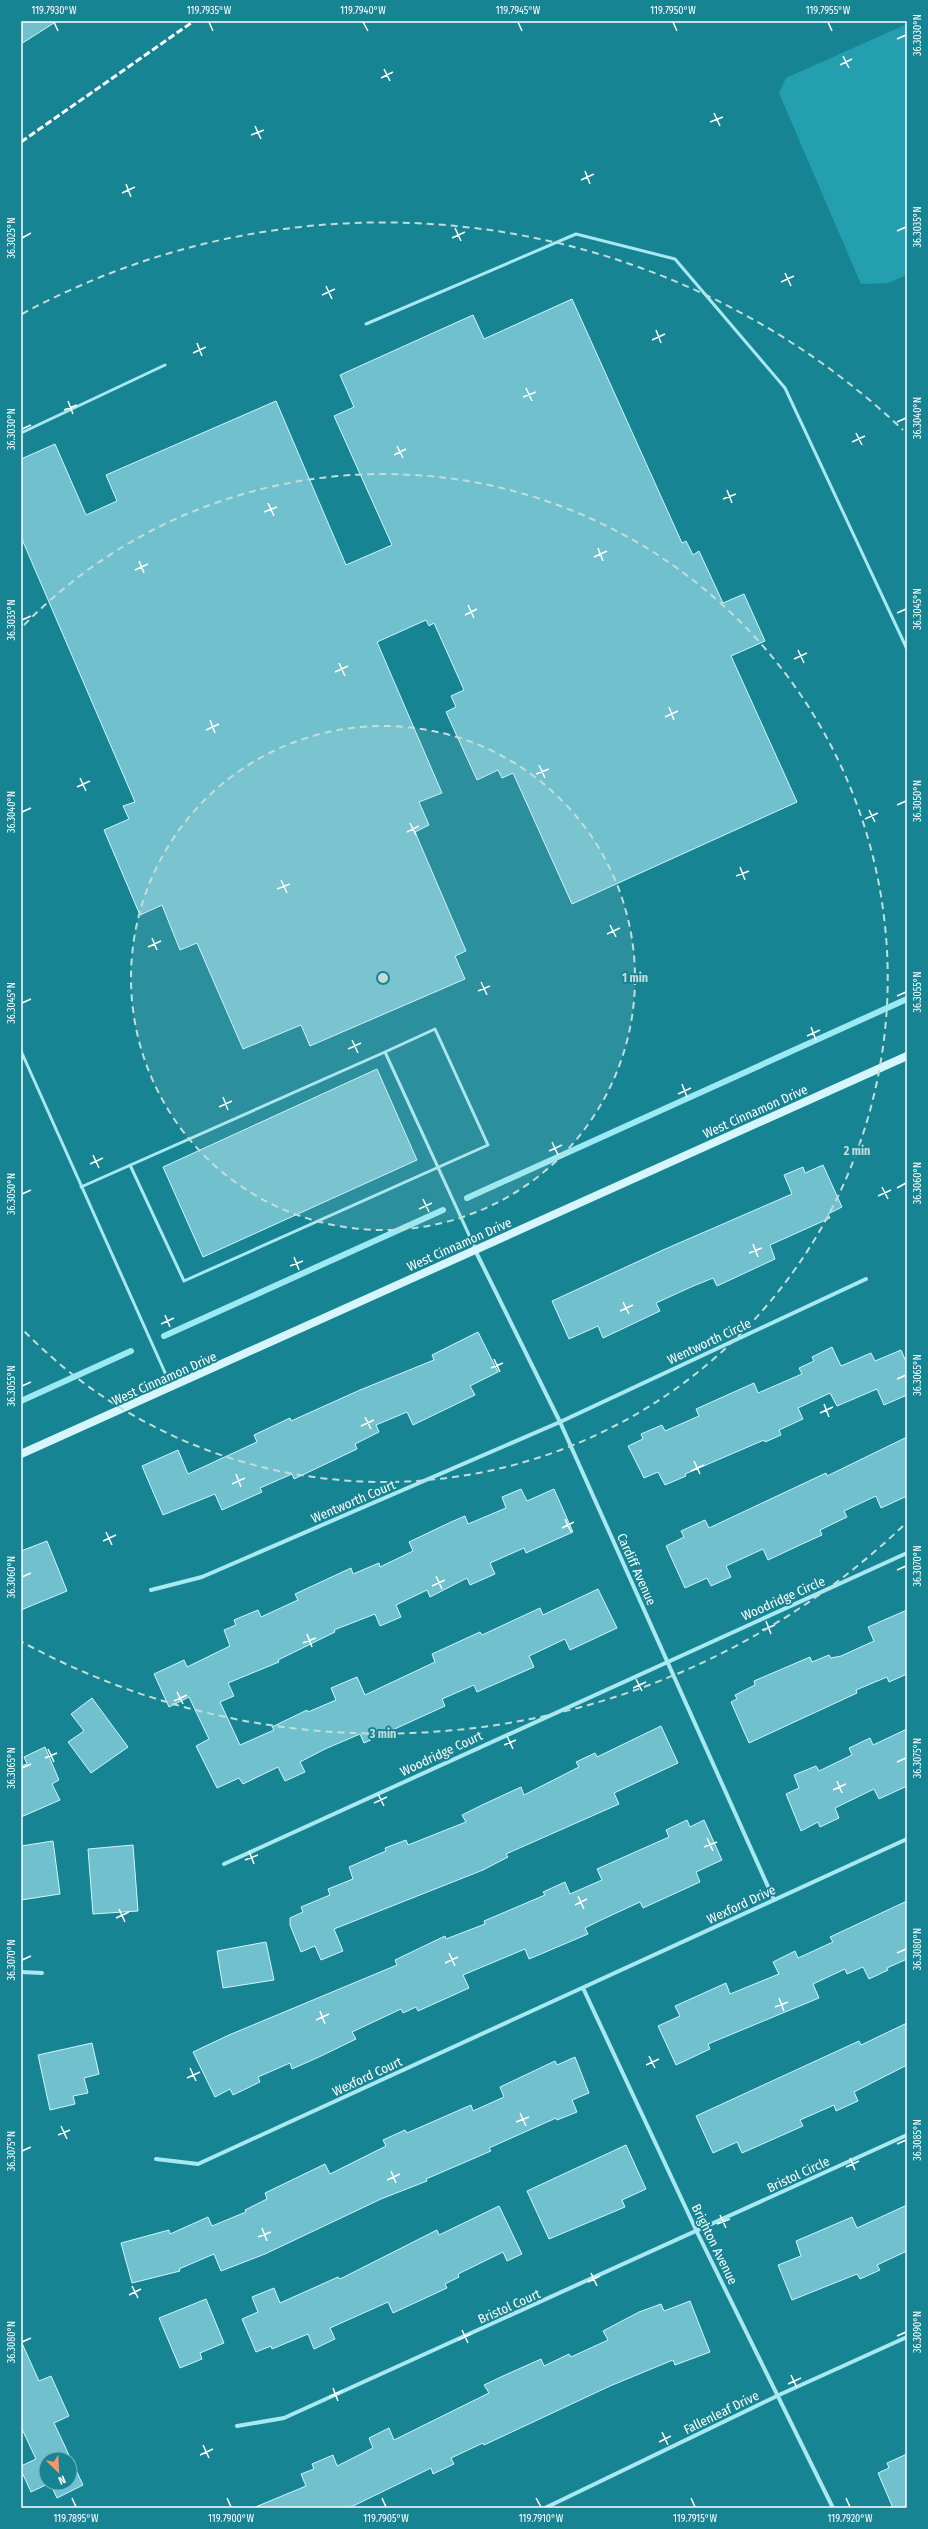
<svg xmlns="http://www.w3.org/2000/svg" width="928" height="2529" font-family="'Fira Sans Condensed',sans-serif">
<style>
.green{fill:#249fb0}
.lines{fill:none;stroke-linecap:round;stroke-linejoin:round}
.stream{stroke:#9beaf3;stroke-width:6}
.building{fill:#70c1cd;stroke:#cff6fc;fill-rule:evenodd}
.lane{stroke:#a8e8f0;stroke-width:3}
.street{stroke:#a8e8f0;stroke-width:4}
.secondary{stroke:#d6f6fb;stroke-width:8}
.rail{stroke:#fff;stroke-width:3;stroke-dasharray:7 3;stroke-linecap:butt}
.ticks{fill:none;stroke:#fff;stroke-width:1.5}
.ring{fill:none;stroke:#c3dddb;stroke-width:2;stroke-dasharray:7 5}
.labels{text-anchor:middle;stroke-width:4;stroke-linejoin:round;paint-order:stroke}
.street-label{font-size:13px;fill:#fff;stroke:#178494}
.centre{fill:#c3dddb;stroke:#178494;stroke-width:2}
.ring-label{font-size:12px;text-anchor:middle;font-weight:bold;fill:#c3dddb;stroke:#178494;stroke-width:4;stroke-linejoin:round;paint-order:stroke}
.neatline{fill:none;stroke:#fff;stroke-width:1.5}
.ticks-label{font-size:10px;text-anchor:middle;fill:#fff}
</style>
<rect width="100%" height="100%" fill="#178494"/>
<path class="green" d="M 907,24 L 907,275 L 888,283 L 861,284 L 779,93 L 786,78 Z"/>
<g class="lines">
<path class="stream" d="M 467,1198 L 907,999
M 164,1336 L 443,1210
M 21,1401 L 131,1351"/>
</g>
<path class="building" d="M 21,21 L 57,21 L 21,44 Z
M 572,299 L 682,543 L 686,541 L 693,555 L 699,551 L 723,603 L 744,594 L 765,641 L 731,656 L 797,802 L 572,904 L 513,773 L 502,778 L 498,770 L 477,780 L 446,712 L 456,707 L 451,696 L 464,690 L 434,623 L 429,626 L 426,620 L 377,642 L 442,793 L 419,802 L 429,825 L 415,832 L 466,951 L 455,956 L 465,979 L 310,1046 L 301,1025 L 243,1049 L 197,943 L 180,950 L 162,905 L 140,915 L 104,830 L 129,819 L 123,806 L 135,802 L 21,537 L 21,459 L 55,444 L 86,515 L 117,501 L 106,475 L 276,401 L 346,565 L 392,545 L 334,416 L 354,407 L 340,375 L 473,315 L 484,339 Z
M 377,1069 L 417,1160 L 203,1257 L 163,1167 Z
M 823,1165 L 842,1207 L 828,1214 L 830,1218 L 770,1245 L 775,1259 L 717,1286 L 713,1278 L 691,1287 L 656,1303 L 660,1311 L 603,1338 L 598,1326 L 569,1339 L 552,1301 L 663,1250 L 792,1194 L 784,1175 L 803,1167 L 805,1173 Z
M 478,1332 L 498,1372 L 470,1386 L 475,1395 L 413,1425 L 407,1412 L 376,1425 L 379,1432 L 355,1444 L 357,1449 L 294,1479 L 292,1474 L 260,1488 L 262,1492 L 222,1510 L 215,1494 L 163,1515 L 142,1466 L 178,1450 L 188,1474 L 257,1442 L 254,1435 L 290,1418 L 291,1421 L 360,1390 L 434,1360 L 432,1355 Z
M 832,1347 L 841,1366 L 871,1353 L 875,1361 L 901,1350 L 907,1364 L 907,1395 L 884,1405 L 877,1389 L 837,1406 L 830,1393 L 798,1408 L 803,1419 L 779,1430 L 781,1435 L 765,1442 L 764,1440 L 685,1474 L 686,1476 L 665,1485 L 658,1472 L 644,1478 L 628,1446 L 643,1439 L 641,1434 L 662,1425 L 665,1431 L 699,1416 L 696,1409 L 754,1383 L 758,1393 L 802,1374 L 799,1368 L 814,1361 L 812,1357 Z
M 907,1437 L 907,1496 L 881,1508 L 876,1496 L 844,1511 L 847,1517 L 820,1530 L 822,1535 L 800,1545 L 768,1560 L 763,1549 L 726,1566 L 731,1577 L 711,1586 L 707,1578 L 685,1588 L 666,1546 L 684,1537 L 681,1531 L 705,1520 L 709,1528 L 826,1473 L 827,1476 Z
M 521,1489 L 527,1501 L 554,1489 L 573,1532 L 526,1553 L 524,1548 L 490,1563 L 495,1574 L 470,1585 L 467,1578 L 430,1597 L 427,1590 L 396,1605 L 401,1617 L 380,1626 L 375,1614 L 334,1630 L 335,1632 L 278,1660 L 279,1662 L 228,1683 L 234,1696 L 220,1702 L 240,1745 L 274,1730 L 272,1727 L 307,1710 L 308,1712 L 336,1700 L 331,1688 L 357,1677 L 365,1695 L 435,1662 L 432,1654 L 480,1632 L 482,1635 L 540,1608 L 543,1615 L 598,1589 L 617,1628 L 570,1650 L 565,1639 L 529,1656 L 534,1667 L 477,1692 L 474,1685 L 442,1699 L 445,1706 L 364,1743 L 360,1734 L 325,1749 L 300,1762 L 305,1772 L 285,1781 L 278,1767 L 243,1784 L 239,1778 L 217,1788 L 196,1746 L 209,1739 L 189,1697 L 169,1707 L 154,1674 L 184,1660 L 187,1667 L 230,1646 L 224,1630 L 236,1625 L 234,1620 L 258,1610 L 261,1617 L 298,1600 L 295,1594 L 351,1568 L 353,1574 L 379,1563 L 380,1567 L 413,1551 L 409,1542 L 451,1522 L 465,1516 L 468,1524 L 506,1508 L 502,1497 Z
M 47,1541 L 67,1591 L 21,1610 L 21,1551 Z
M 907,1610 L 907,1674 L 889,1682 L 887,1677 L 856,1690 L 857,1693 L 749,1743 L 731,1702 L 737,1699 L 735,1695 L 755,1685 L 754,1681 L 810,1657 L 812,1662 L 829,1655 L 831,1658 L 841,1656 L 874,1641 L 868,1627 Z
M 92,1698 L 128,1747 L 91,1773 L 68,1742 L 84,1731 L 71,1714 Z
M 661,1726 L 678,1763 L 614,1793 L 619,1804 L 506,1854 L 508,1857 L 483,1870 L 334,1929 L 343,1951 L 321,1960 L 315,1946 L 301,1952 L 290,1925 L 290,1918 L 303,1912 L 301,1907 L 330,1895 L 328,1889 L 353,1879 L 349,1867 L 386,1851 L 385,1848 L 406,1840 L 408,1845 L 466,1822 L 462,1815 L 482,1805 L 521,1787 L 524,1795 L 579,1767 L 576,1762 L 595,1753 L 597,1757 Z
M 907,1729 L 907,1786 L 879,1799 L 874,1789 L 835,1808 L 839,1818 L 820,1827 L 818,1822 L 801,1831 L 786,1794 L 799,1788 L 794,1775 L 816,1766 L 819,1771 L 852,1755 L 849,1748 L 870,1738 L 873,1745 Z
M 45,1747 L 59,1780 L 52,1784 L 60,1800 L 21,1817 L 21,1766 L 27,1764 L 24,1757 Z
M 687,1820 L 690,1827 L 704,1820 L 722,1860 L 696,1872 L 700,1882 L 643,1908 L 640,1902 L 599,1921 L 585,1928 L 588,1934 L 529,1959 L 525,1949 L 463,1975 L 469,1988 L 418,2011 L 416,2007 L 403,2013 L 401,2009 L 352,2032 L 356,2039 L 319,2057 L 292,2069 L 290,2063 L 258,2077 L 260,2082 L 233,2095 L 230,2089 L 215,2097 L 193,2052 L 229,2035 L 397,1965 L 395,1960 L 445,1936 L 446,1939 L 485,1924 L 484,1921 L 545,1895 L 543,1892 L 565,1882 L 570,1894 L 602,1880 L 597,1869 L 669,1837 L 666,1830 Z
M 53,1841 L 60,1894 L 21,1900 L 21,1846 Z
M 133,1845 L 138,1911 L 93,1914 L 88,1849 Z
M 907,1901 L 907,1959 L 887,1968 L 888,1970 L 869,1979 L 863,1967 L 847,1974 L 845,1969 L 813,1984 L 819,1998 L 708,2044 L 710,2049 L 676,2065 L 658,2026 L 680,2016 L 675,2006 L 726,1983 L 730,1994 L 779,1974 L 773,1962 L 795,1951 L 798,1958 L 833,1942 L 830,1937 Z
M 266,1942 L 274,1980 L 223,1988 L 217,1951 Z
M 907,2023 L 907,2065 L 854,2092 L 858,2101 L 836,2111 L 834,2105 L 800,2120 L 803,2126 L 742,2153 L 737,2142 L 713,2153 L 696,2116 L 859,2041 L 861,2045 Z
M 92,2043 L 99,2074 L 84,2078 L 88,2093 L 73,2096 L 75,2104 L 50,2110 L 38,2055 Z
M 575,2057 L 589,2093 L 572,2100 L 577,2112 L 557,2120 L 556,2118 L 489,2148 L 491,2151 L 426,2179 L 427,2181 L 381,2199 L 265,2254 L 221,2271 L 214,2254 L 179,2269 L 180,2271 L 132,2283 L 121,2243 L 169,2230 L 170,2234 L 208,2217 L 212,2226 L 246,2212 L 245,2210 L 267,2199 L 265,2193 L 325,2164 L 330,2174 L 386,2146 L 383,2140 L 405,2130 L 407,2133 L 471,2105 L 473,2111 L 504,2097 L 500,2087 L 555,2061 L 557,2065 Z
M 626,2145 L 646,2189 L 622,2200 L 625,2207 L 549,2239 L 527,2191 Z
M 907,2205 L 907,2251 L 877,2265 L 880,2270 L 860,2279 L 857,2274 L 792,2300 L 778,2265 L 801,2256 L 796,2241 L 852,2217 L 857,2228 Z
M 499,2206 L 522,2254 L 507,2261 L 503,2252 L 458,2274 L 459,2277 L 445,2284 L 447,2288 L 393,2313 L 388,2302 L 330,2328 L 335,2339 L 314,2349 L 308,2334 L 272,2349 L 271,2346 L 256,2352 L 242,2319 L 258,2312 L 252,2297 L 274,2288 L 280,2303 L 338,2277 L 340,2279 L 437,2230 L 439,2235 Z
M 206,2299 L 224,2343 L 200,2353 L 202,2359 L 180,2368 L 159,2318 Z
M 690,2301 L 710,2352 L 675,2365 L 673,2360 L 610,2386 L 484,2445 L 483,2443 L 451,2458 L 454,2464 L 433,2474 L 431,2468 L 349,2508 L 253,2508 L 306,2486 L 301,2474 L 314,2469 L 312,2464 L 333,2455 L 337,2466 L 373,2448 L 369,2438 L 389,2428 L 394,2440 L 489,2393 L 484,2385 L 503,2376 L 541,2359 L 544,2366 L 569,2354 L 571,2357 L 608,2340 L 603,2331 L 639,2312 L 661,2304 L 664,2311 Z
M 21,2341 L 39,2381 L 51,2376 L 69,2416 L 54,2423 L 83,2485 L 57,2498 L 50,2483 L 31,2492 L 21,2470 L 21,2466 L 36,2459 L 21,2427 ZM 46,2459 L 70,2459 L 70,2483 L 46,2483 Z
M 907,2454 L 907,2508 L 893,2508 L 878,2473 L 889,2468 L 887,2463 Z"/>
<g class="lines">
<path class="lane" d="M 366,324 L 576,234 L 675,259 L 785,388 L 907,649
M 21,433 L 165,365
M 21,1051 L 171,1386
M 130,1165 L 184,1281 L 488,1145 L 435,1029 L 385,1052
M 81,1187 L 385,1052 L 475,1248"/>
<path class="street" d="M 475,1250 L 560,1422 L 774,1900
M 151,1590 L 202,1577 L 560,1422 L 866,1279
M 224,1864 L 907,1553
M 21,1972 L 42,1973
M 583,1988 L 697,2232 L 833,2508
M 156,2159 L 198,2164 L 907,1839
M 237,2426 L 284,2418 L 907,2135
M 545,2508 L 779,2395 L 907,2337"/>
<path class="secondary" d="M 21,1454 L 907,1056"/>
<path class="rail" d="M 21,142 L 194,21"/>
</g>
<path class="ticks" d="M 54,22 L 58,31M 209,22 L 213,31M 363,22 L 368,31M 518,22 L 522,31M 673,22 L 677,31M 828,22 L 832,31M 897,39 L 906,35M 843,56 L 849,68M 840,65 L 852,59M 384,69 L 390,81M 381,78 L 393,72M 714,113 L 720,126M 710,122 L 723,117M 255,126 L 261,139M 251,135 L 264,130M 585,171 L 590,184M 581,180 L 594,174M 126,184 L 131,197M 122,193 L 135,187M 455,228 L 461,241M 897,231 L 906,227M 22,238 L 31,233M 452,238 L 465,232M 785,273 L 791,286M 781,282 L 794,276M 326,286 L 332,299M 322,295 L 335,289M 656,330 L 661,343M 652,340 L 665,334M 197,343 L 202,356M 193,353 L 206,347M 526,388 L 532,401M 523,397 L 536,392M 68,401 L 73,414M 64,410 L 77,405M 897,422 L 906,418M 22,429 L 31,425M 856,433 L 862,445M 852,442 L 865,436M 397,446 L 403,458M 394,455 L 406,449M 727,490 L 732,503M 723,499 L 736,494M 268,503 L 274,516M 264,512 L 277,507M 598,548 L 603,561M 594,557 L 607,551M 139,561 L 144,573M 135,570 L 148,564M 468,605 L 474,618M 897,613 L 906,609M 465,615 L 477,609M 22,620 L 31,616M 798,650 L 804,663M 794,659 L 807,653M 339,663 L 345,676M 335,672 L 348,666M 669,707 L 674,720M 665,717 L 678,711M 210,720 L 215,733M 206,730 L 219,724M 539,765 L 545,778M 536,774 L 549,769M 80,778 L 86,791M 77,787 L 90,781M 897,805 L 906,801M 869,810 L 875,822M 22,812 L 31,808M 865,819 L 878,813M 410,823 L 416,835M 407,832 L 419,826M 740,867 L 745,880M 736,876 L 749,871M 281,880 L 287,893M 277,889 L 290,884M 610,925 L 616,937M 607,934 L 620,928M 152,938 L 157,950M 148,947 L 161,941M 481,982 L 487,995M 478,991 L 490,986M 897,996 L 906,992M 22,1003 L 31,999M 811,1027 L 816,1040M 807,1036 L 820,1030M 352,1040 L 358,1053M 348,1049 L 361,1043M 682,1084 L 687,1097M 678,1094 L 691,1088M 223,1097 L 228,1110M 219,1107 L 232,1101M 552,1142 L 558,1155M 549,1151 L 562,1145M 93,1155 L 99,1168M 90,1164 L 103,1158M 882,1187 L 888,1199M 897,1188 L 906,1183M 22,1194 L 31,1190M 878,1196 L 891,1190M 423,1199 L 429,1212M 419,1209 L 432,1203M 753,1244 L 758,1257M 749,1253 L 762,1248M 294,1257 L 299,1270M 290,1266 L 303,1261M 623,1302 L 629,1314M 620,1311 L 633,1305M 165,1315 L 170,1327M 161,1324 L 174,1318M 494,1359 L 500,1372M 491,1368 L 503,1363M 897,1379 L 906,1375M 22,1386 L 31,1382M 824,1404 L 829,1417M 820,1413 L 833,1407M 365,1417 L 371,1429M 361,1426 L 374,1420M 694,1461 L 700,1474M 691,1471 L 704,1465M 236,1474 L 241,1487M 232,1484 L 245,1478M 565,1519 L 571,1532M 562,1528 L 574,1522M 106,1532 L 112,1545M 103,1541 L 116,1535M 897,1570 L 906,1566M 436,1576 L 442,1589M 22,1577 L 31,1573M 432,1586 L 445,1580M 766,1621 L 771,1634M 762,1630 L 775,1625M 307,1634 L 312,1647M 303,1643 L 316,1638M 636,1679 L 642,1691M 633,1688 L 646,1682M 177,1692 L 183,1704M 174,1701 L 187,1695M 507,1736 L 513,1749M 504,1745 L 516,1740M 48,1749 L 54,1762M 45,1758 L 57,1753M 897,1762 L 906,1758M 22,1768 L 31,1764M 837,1781 L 842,1793M 833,1790 L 846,1784M 378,1794 L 384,1806M 374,1803 L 387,1797M 707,1838 L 713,1851M 704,1847 L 717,1842M 249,1851 L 254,1864M 245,1860 L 258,1855M 578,1896 L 584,1909M 575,1905 L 587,1899M 119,1909 L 125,1922M 116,1918 L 129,1912M 449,1953 L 455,1966M 897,1953 L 906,1949M 22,1960 L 31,1956M 445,1963 L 458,1957M 779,1998 L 784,2011M 775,2007 L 788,2002M 320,2011 L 325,2024M 316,2020 L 329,2014M 649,2056 L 655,2068M 646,2065 L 659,2059M 190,2068 L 196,2081M 187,2078 L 200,2072M 520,2113 L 526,2126M 516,2122 L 529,2117M 61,2126 L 67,2139M 58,2135 L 70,2130M 897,2144 L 906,2140M 22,2151 L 31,2147M 850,2158 L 855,2170M 846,2167 L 859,2161M 391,2171 L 396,2183M 387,2180 L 400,2174M 720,2215 L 726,2228M 717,2224 L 730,2219M 262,2228 L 267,2241M 258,2237 L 271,2232M 591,2273 L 597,2286M 588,2282 L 600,2276M 132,2286 L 138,2298M 129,2295 L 141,2289M 462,2330 L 468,2343M 897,2336 L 906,2332M 458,2340 L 471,2334M 22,2342 L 31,2338M 791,2375 L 797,2388M 788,2384 L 801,2378M 333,2388 L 338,2401M 329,2397 L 342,2391M 662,2432 L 668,2445M 659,2442 L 671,2436M 203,2445 L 209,2458M 200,2455 L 213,2449M 72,2498 L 76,2507M 227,2498 L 231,2507M 382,2498 L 386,2507M 536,2498 L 541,2507M 691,2498 L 695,2507M 846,2498 L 850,2507"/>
<circle cx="383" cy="978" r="252" fill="#c3dddb" fill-opacity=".12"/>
<g class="ring">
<circle cx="383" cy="978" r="252"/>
<path d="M24 625A504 504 0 1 1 24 1331"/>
<path d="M903 1526A756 756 0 0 1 22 1642M22 314A756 756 0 0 1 903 430"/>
</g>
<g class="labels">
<g class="street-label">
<text transform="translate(755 1111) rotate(-24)" y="5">West Cinnamon Drive</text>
<text transform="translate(459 1244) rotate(-24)" y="5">West Cinnamon Drive</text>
<text transform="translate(709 1341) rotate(-25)" y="5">Wentworth Circle</text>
<text transform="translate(164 1378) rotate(-24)" y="5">West Cinnamon Drive</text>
<text transform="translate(353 1501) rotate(-23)" y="5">Wentworth Court</text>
<text transform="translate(637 1569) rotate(66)" y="5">Cardiff Avenue</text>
<text transform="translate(783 1598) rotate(-24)" y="5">Woodridge Circle</text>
<text transform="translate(441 1753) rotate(-25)" y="5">Woodridge Court</text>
<text transform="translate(741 1904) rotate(-25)" y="5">Wexford Drive</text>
<text transform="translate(367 2076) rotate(-25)" y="5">Wexford Court</text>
<text transform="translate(798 2174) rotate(-25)" y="5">Bristol Circle</text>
<text transform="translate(715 2244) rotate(64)" y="5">Brighton Avenue</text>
<text transform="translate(509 2306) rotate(-24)" y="5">Bristol Court</text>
<text transform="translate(721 2412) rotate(-26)" y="5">Fallenleaf Drive</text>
</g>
</g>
<circle cx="383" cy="978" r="6" class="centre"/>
<g class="ring-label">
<text x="635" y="982">1 min</text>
<text x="857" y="1155">2 min</text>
<text x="383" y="1738">3 min</text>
</g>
<rect width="928" height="2529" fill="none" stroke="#178494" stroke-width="44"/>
<g transform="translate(58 2471) rotate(156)"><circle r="19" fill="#178494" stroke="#74b5bf"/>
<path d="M0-3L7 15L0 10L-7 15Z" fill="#ff9268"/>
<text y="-6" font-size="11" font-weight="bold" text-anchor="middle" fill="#ffffff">N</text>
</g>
<rect x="22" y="22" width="884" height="2485" class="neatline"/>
<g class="ticks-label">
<text x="54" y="14">119.7930°W</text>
<text x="209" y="14">119.7935°W</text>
<text x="363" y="14">119.7940°W</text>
<text x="518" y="14">119.7945°W</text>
<text x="673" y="14">119.7950°W</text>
<text x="828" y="14">119.7955°W</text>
<text transform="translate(917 35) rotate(-90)" y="4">36.3030°N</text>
<text transform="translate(917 227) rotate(-90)" y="4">36.3035°N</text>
<text transform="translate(11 238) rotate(-90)" y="4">36.3025°N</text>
<text transform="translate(917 418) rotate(-90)" y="4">36.3040°N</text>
<text transform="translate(11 429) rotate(-90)" y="4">36.3030°N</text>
<text transform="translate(917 609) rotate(-90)" y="4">36.3045°N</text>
<text transform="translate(11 620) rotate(-90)" y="4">36.3035°N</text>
<text transform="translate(917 801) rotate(-90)" y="4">36.3050°N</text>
<text transform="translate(11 812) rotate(-90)" y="4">36.3040°N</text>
<text transform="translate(917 992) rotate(-90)" y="4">36.3055°N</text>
<text transform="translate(11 1003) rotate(-90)" y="4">36.3045°N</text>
<text transform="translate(917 1183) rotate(-90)" y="4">36.3060°N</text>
<text transform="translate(11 1194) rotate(-90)" y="4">36.3050°N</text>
<text transform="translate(917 1375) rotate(-90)" y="4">36.3065°N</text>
<text transform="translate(11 1386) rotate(-90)" y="4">36.3055°N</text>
<text transform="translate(917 1566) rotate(-90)" y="4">36.3070°N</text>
<text transform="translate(11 1577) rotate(-90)" y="4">36.3060°N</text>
<text transform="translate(917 1758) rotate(-90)" y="4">36.3075°N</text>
<text transform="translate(11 1768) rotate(-90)" y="4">36.3065°N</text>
<text transform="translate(917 1949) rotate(-90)" y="4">36.3080°N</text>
<text transform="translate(11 1960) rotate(-90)" y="4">36.3070°N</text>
<text transform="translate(917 2140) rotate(-90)" y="4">36.3085°N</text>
<text transform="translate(11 2151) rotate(-90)" y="4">36.3075°N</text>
<text transform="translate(917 2332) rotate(-90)" y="4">36.3090°N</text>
<text transform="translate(11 2342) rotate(-90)" y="4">36.3080°N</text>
<text x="76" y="2522">119.7895°W</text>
<text x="231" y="2522">119.7900°W</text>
<text x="386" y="2522">119.7905°W</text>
<text x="541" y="2522">119.7910°W</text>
<text x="695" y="2522">119.7915°W</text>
<text x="850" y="2522">119.7920°W</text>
</g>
</svg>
